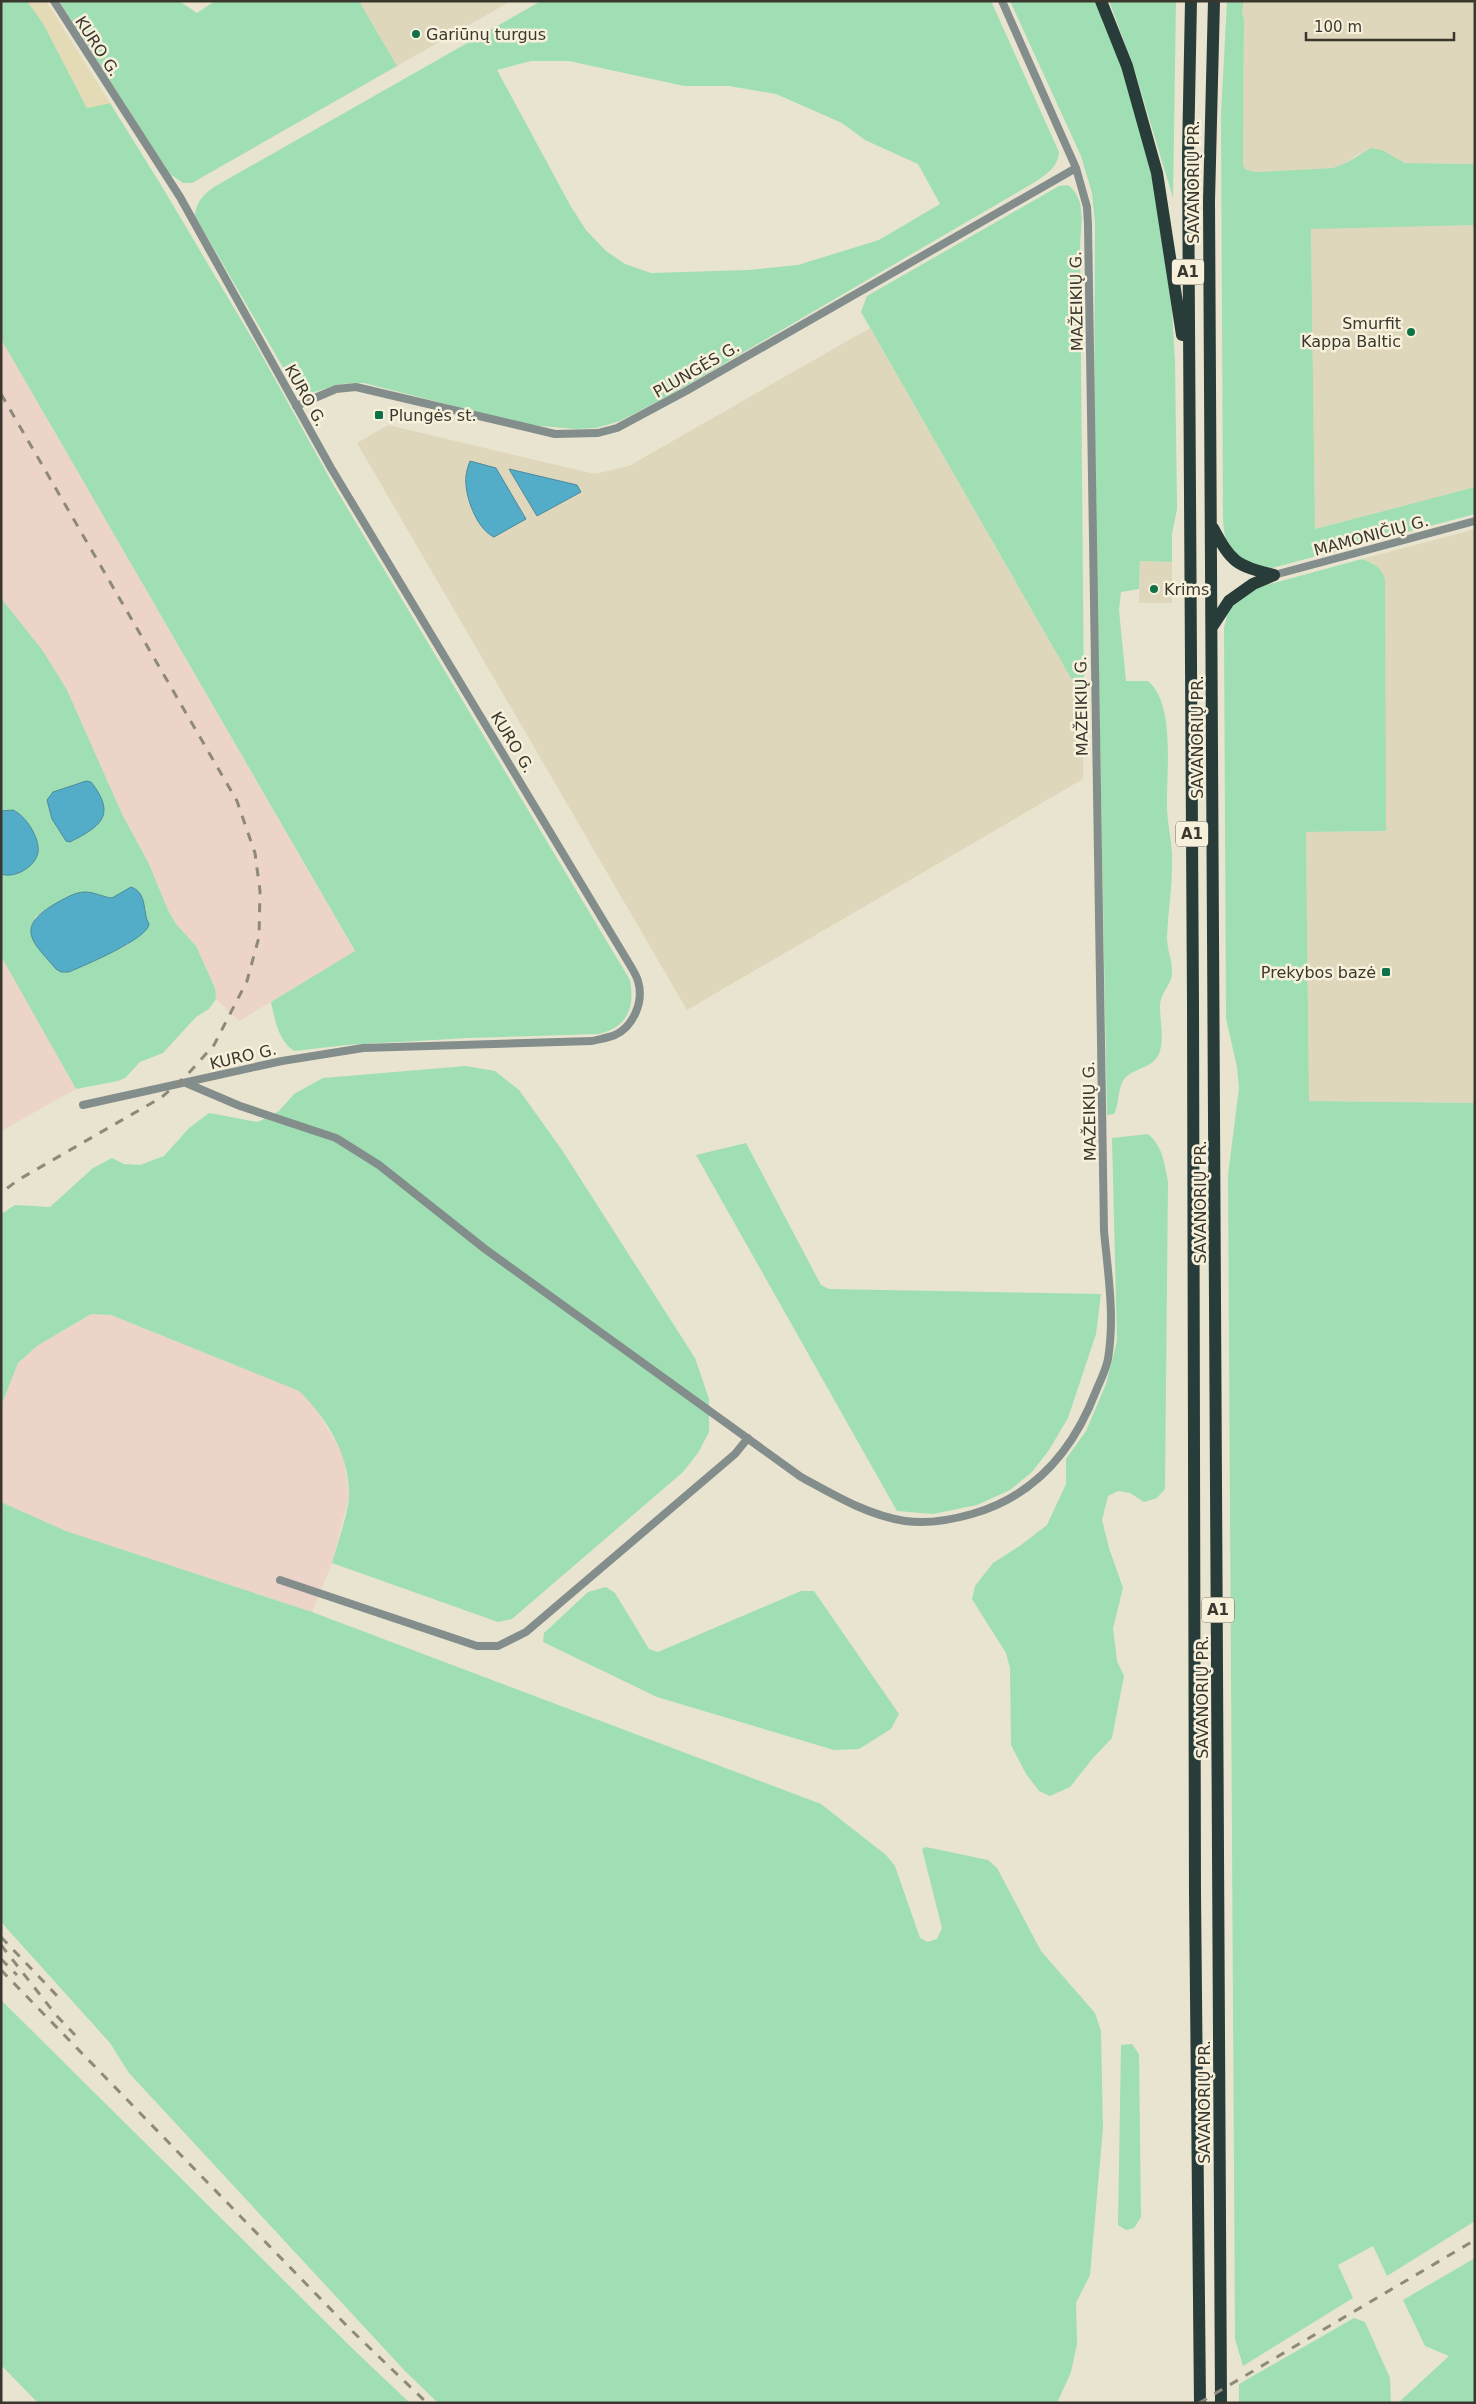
<svg xmlns="http://www.w3.org/2000/svg" width="1476" height="2404" font-family="'DejaVu Sans',sans-serif">
<style>
.built{fill:#dfd7bb}
.industrial{fill:#ecd4c9}
.green{fill:#a0dfb3;fill-rule:evenodd}
.sand{fill:#e4dab5}
.water{fill:#54adc8;stroke:#4c8a9a}
.lines{fill:none;stroke-linecap:round;stroke-linejoin:round}
.minor{stroke:#838d8c;stroke-width:8}
.trunk{stroke:#283c39;stroke-width:12}
.rail{stroke:#8d897b;stroke-width:3;stroke-dasharray:9 9;stroke-linecap:butt}
.poi-dot{fill:#0e7147;stroke:#f7f1dc;stroke-width:2}
.labels{text-anchor:middle;stroke-width:5;stroke-linejoin:round;paint-order:stroke}
.shield{fill:#f7f1dc;stroke:#736f63;stroke-width:1}
.shield-label{font-size:15px;font-weight:bold;fill:#3a372f}
.poi-label{font-size:16px;fill:#3a372f;stroke:#f7f1dc;text-anchor:start}
.street-label{font-size:16px;fill:#3a372f;stroke:#f7f1dc}
</style>
<rect width="100%" height="100%" fill="#e9e4cf"/>
<path class="built" d="M 359,1 L 511,1 L 397,66 Z
M 1244,1 L 1475,1 L 1475,164 L 1405,163 L 1382,150 L 1358,154 L 1348,162 L 1333,168 L 1255,172 L 1245,169 L 1243,165 L 1244,19 L 1242,12 Z
M 1475,225 L 1475,487 L 1315,529 L 1311,228 Z
M 870,328 L 1084,701 L 1083,779 L 687,1010 L 357,443 L 388,425 L 595,474 L 629,466 Z
M 1475,529 L 1475,1103 L 1309,1101 L 1306,832 L 1386,831 L 1374,563 L 1362,559 Z
M 1140,561 L 1172,562 L 1172,603 L 1139,603 Z"/>
<path class="industrial" d="M 1,339 L 355,952 L 239,1021 L 216,999 L 215,988 L 196,946 L 176,924 L 168,910 L 148,862 L 122,814 L 67,690 L 43,651 L 1,598 Z
M 1,956 L 76,1089 L 1,1131 Z
M 91,1314 L 111,1315 L 300,1391 L 314,1406 L 343,1454 L 349,1496 L 332,1563 L 312,1612 L 66,1531 L 1,1502 L 1,1406 L 18,1363 L 37,1346 Z"/>
<path class="green" d="M 1,1 L 27,1 L 43,23 L 87,108 L 110,103 L 161,185 L 256,345 L 334,486 L 630,980 C 635,1007 628,1027 599,1034 L 469,1038 L 347,1045 L 294,1051 C 278,1040 275,1020 271,1002 L 355,951 L 1,339 Z
M 59,1 L 179,1 L 197,13 L 215,1 L 359,1 L 397,66 L 192,183 L 183,183 L 170,174 Z
M 541,1 L 991,1 L 1059,152 C 1058,167 1047,174 1035,182 L 672,394 L 620,421 L 596,428 L 576,429 L 529,425 L 364,383 C 354,383 346,383 336,385 C 313,392 305,401 288,376 L 195,216 C 196,202 203,195 214,187 ZM 531,61 L 569,61 L 684,86 L 729,86 L 776,94 L 842,123 L 865,140 L 918,164 L 940,204 L 879,240 L 798,265 L 748,270 L 651,273 L 625,264 L 606,251 L 586,230 L 570,205 L 497,70 Z
M 1010,1 L 1096,1 L 1130,88 L 1157,196 L 1171,295 L 1175,361 L 1177,509 L 1172,534 L 1172,562 L 1140,561 L 1139,589 L 1121,592 L 1119,610 L 1126,681 L 1148,681 C 1176,704 1166,774 1167,809 C 1168,828 1173,846 1172,865 C 1172,889 1168,913 1167,937 C 1167,949 1172,960 1172,971 C 1173,984 1160,992 1160,1006 C 1160,1021 1164,1037 1160,1051 C 1154,1069 1135,1067 1125,1078 C 1117,1087 1120,1104 1114,1114 L 1107,1115 L 1094,421 L 1095,223 L 1092,193 L 1081,156 Z
M 1109,1 L 1176,1 L 1173,198 L 1133,65 Z
M 1227,1 L 1244,1 L 1242,12 L 1244,19 L 1243,165 L 1245,169 L 1255,172 L 1333,168 L 1348,162 L 1371,148 L 1382,150 L 1405,163 L 1475,164 L 1475,225 L 1311,229 L 1315,529 L 1475,487 L 1475,514 L 1272,568 C 1238,563 1224,554 1223,518 L 1221,115 Z
M 1068,185 C 1088,200 1080,228 1080,250 L 1084,701 L 861,312 L 867,296 L 1059,186 Z
M 1362,559 C 1374,563 1381,567 1385,579 L 1386,831 L 1306,832 L 1309,1101 L 1475,1103 L 1475,2221 L 1387,2276 L 1373,2246 L 1338,2265 L 1353,2298 L 1243,2366 L 1235,2339 L 1228,1175 L 1239,1088 L 1237,1067 L 1226,1018 L 1224,628 L 1229,608 L 1255,588 Z
M 1,598 L 43,651 L 67,690 L 122,814 L 148,862 L 168,910 L 176,924 L 196,946 L 215,988 L 216,999 L 209,1009 L 196,1017 L 163,1053 L 140,1062 L 125,1078 L 118,1081 L 76,1089 L 1,956 L 1,874 L 19,873 L 34,861 C 30,840 31,806 1,811 ZM 78,783 L 89,831 L 67,841 L 56,826 L 53,792 ZM 100,895 L 112,898 L 116,896 L 145,909 L 145,917 L 149,924 L 128,945 L 69,972 L 61,972 L 56,969 L 32,938 L 35,917 L 63,899 Z
M 466,1066 L 495,1071 L 519,1090 L 562,1150 L 695,1358 L 709,1399 L 709,1432 L 698,1453 L 683,1472 L 512,1619 L 498,1622 L 332,1563 C 337,1545 348,1514 349,1496 C 350,1456 327,1418 299,1391 L 111,1315 L 91,1314 L 37,1346 L 18,1363 L 1,1406 L 1,1214 L 15,1205 L 50,1207 L 93,1168 L 112,1158 L 124,1164 L 140,1165 L 164,1156 L 189,1128 L 209,1113 L 258,1122 L 279,1111 L 294,1094 L 323,1078 Z
M 1148,1134 C 1163,1147 1164,1162 1168,1181 L 1165,1489 L 1157,1498 L 1144,1502 L 1130,1493 L 1118,1491 L 1108,1496 L 1102,1520 L 1109,1548 L 1123,1588 L 1113,1628 L 1117,1661 L 1124,1676 L 1112,1738 L 1093,1758 L 1070,1787 L 1050,1796 L 1039,1791 L 1026,1774 L 1011,1745 L 1010,1668 L 1006,1653 L 972,1599 L 975,1586 L 993,1563 L 1021,1545 L 1047,1525 L 1066,1484 L 1066,1459 L 1086,1431 L 1106,1384 L 1117,1341 L 1112,1138 Z
M 746,1143 L 821,1285 L 829,1289 L 1101,1294 L 1096,1334 L 1068,1418 L 1049,1450 L 1032,1472 L 1010,1490 L 977,1505 L 933,1514 L 897,1511 L 696,1155 Z
M 1,1502 L 66,1531 L 312,1612 L 821,1804 L 886,1855 L 895,1866 L 920,1938 L 928,1942 L 937,1939 L 942,1928 L 922,1849 L 926,1847 L 988,1860 L 997,1868 L 1041,1951 L 1095,2013 L 1101,2031 L 1103,2128 L 1090,2275 L 1076,2303 L 1077,2344 L 1071,2372 L 1057,2403 L 438,2403 L 405,2371 L 129,2073 L 110,2043 L 1,1922 Z
M 606,1587 L 615,1593 L 649,1649 L 658,1652 L 801,1591 L 814,1591 L 899,1714 L 891,1729 L 859,1749 L 834,1750 L 657,1697 L 543,1642 L 544,1633 L 588,1592 Z
M 1,2000 L 355,2351 L 410,2403 L 38,2403 L 1,2365 Z
M 1132,2044 L 1139,2054 L 1141,2217 L 1134,2228 L 1126,2230 L 1118,2225 L 1121,2045 Z
M 1475,2258 L 1475,2403 L 1398,2403 L 1449,2356 L 1425,2346 L 1403,2300 Z
M 1354,2318 L 1365,2322 L 1390,2378 L 1391,2403 L 1239,2403 L 1239,2384 Z"/>
<path class="sand" d="M 27,1 L 46,1 L 110,103 L 87,108 L 43,23 Z"/>
<path class="water" d="M 470,461 L 496,468 L 526,519 L 494,537 C 478,530 467,501 466,485 C 465,476 467,469 470,461 Z
M 509,469 L 577,485 L 581,492 L 537,516 Z
M 86,781 L 91,782 C 118,816 99,827 70,842 L 66,841 L 52,819 L 47,800 L 53,792 Z
M 13,810 C 26,816 40,838 38,852 C 36,867 14,879 1,874 L 1,811 Z
M 131,887 C 148,893 142,912 149,924 C 148,939 85,965 69,972 L 61,972 L 56,969 C 34,943 14,929 53,905 C 62,900 74,892 85,892 C 94,892 103,897 112,898 Z"/>
<g class="lines">
<path class="minor" d="M 54,1 L 180,197 L 331,468 L 627,960 C 631,967 636,974 638,981 C 644,1001 634,1026 615,1035 C 608,1038 599,1039 592,1041 L 363,1048 L 282,1061 L 83,1105
M 296,406 L 336,389 L 356,387 L 555,434 L 598,433 L 617,428 L 686,391 L 1076,168
M 1274,575 L 1475,521
M 186,1083 L 240,1106 L 336,1138 L 379,1165 L 485,1249 L 801,1477 C 834,1495 867,1515 905,1521 C 927,1524 951,1520 972,1514 C 1035,1496 1073,1451 1096,1391 C 1100,1381 1106,1370 1108,1359 C 1115,1316 1108,1274 1104,1231 L 1088,225 L 1087,207 L 1076,168 L 1002,1
M 280,1580 L 477,1646 L 498,1646 L 526,1632 L 735,1454 L 748,1438"/>
<path class="trunk" d="M 1101,1 L 1127,66 L 1157,173 L 1182,335
M 1191,1 L 1188,154 L 1193,1003 L 1195,1894 L 1200,2403
M 1214,1 L 1209,201 L 1221,2403
M 1213,528 C 1232,563 1235,565 1274,575
M 1212,627 L 1229,601 L 1253,584 L 1274,575"/>
<path class="rail" d="M 1,394 L 237,801 L 255,853 L 260,891 L 259,937 L 247,981 L 214,1045 L 187,1075 L 162,1097 L 18,1180 L 1,1193
M 1,1937 L 63,2002
M 1,1945 L 56,2015 L 75,2035
M 1,1959 L 17,1975
M 1,1970 L 349,2328 L 427,2403
M 1199,2403 L 1475,2240"/>
</g>
<g class="poi-dot">
<circle cx="416" cy="34" r="5"/>
<circle cx="1411" cy="332" r="5"/>
<rect x="374" y="410" width="10" height="10" rx="2.5"/>
<circle cx="1154" cy="589" r="5"/>
<rect x="1381" y="967" width="10" height="10" rx="2.5"/>
</g>
<g class="labels">
<g class="shield">
<rect x="1172" y="259.5" width="32" height="25" rx="4"/>
<rect x="1176" y="821.5" width="32" height="25" rx="4"/>
<rect x="1202" y="1597.5" width="32" height="25" rx="4"/>
</g>
<g class="shield-label">
<text x="1188" y="277">A1</text>
<text x="1192" y="839">A1</text>
<text x="1218" y="1615">A1</text>
</g>
<g class="poi-label">
<text x="426" y="40">Gariūnų turgus</text>
<text x="1401" y="329" text-anchor="end">Smurfit<tspan x="1401" dy="18">Kappa Baltic</tspan></text>
<text x="389" y="421">Plungės st.</text>
<text x="1164" y="595">Krims</text>
<text x="1376" y="978" text-anchor="end">Prekybos bazė</text>
</g>
<g class="street-label">
<text transform="translate(98 46) rotate(57)" y="6">KURO G.</text>
<text transform="translate(1193 182) rotate(-90)" y="6">SAVANORIŲ PR.</text>
<text transform="translate(1076 301) rotate(-91)" y="6">MAŽEIKIŲ G.</text>
<text transform="translate(696 369) rotate(-30)" y="6">PLUNGĖS G.</text>
<text transform="translate(306 395) rotate(61)" y="6">KURO G.</text>
<text transform="translate(1371 535) rotate(-15)" y="6">MAMONIČIŲ G.</text>
<text transform="translate(1081 706) rotate(-91)" y="6">MAŽEIKIŲ G.</text>
<text transform="translate(1197 737) rotate(-90)" y="6">SAVANORIŲ PR.</text>
<text transform="translate(513 742) rotate(59)" y="6">KURO G.</text>
<text transform="translate(243 1056) rotate(-13)" y="6">KURO G.</text>
<text transform="translate(1089 1111) rotate(-91)" y="6">MAŽEIKIŲ G.</text>
<text transform="translate(1200 1202) rotate(-90)" y="6">SAVANORIŲ PR.</text>
<text transform="translate(1202 1697) rotate(-90)" y="6">SAVANORIŲ PR.</text>
<text transform="translate(1204 2102) rotate(-90)" y="6">SAVANORIŲ PR.</text>
</g>
</g>
<rect width="1476" height="2404" fill="none" stroke="#3a372f" stroke-width="5"/>
<path d="M1306 32v8h148v-8" fill="none" stroke="#3a372f" stroke-width="2.5"/>
<text x="1314" y="32" font-size="15" fill="#3a372f" stroke="#f7f1dc" stroke-width="4" paint-order="stroke">100 m</text>
</svg>
